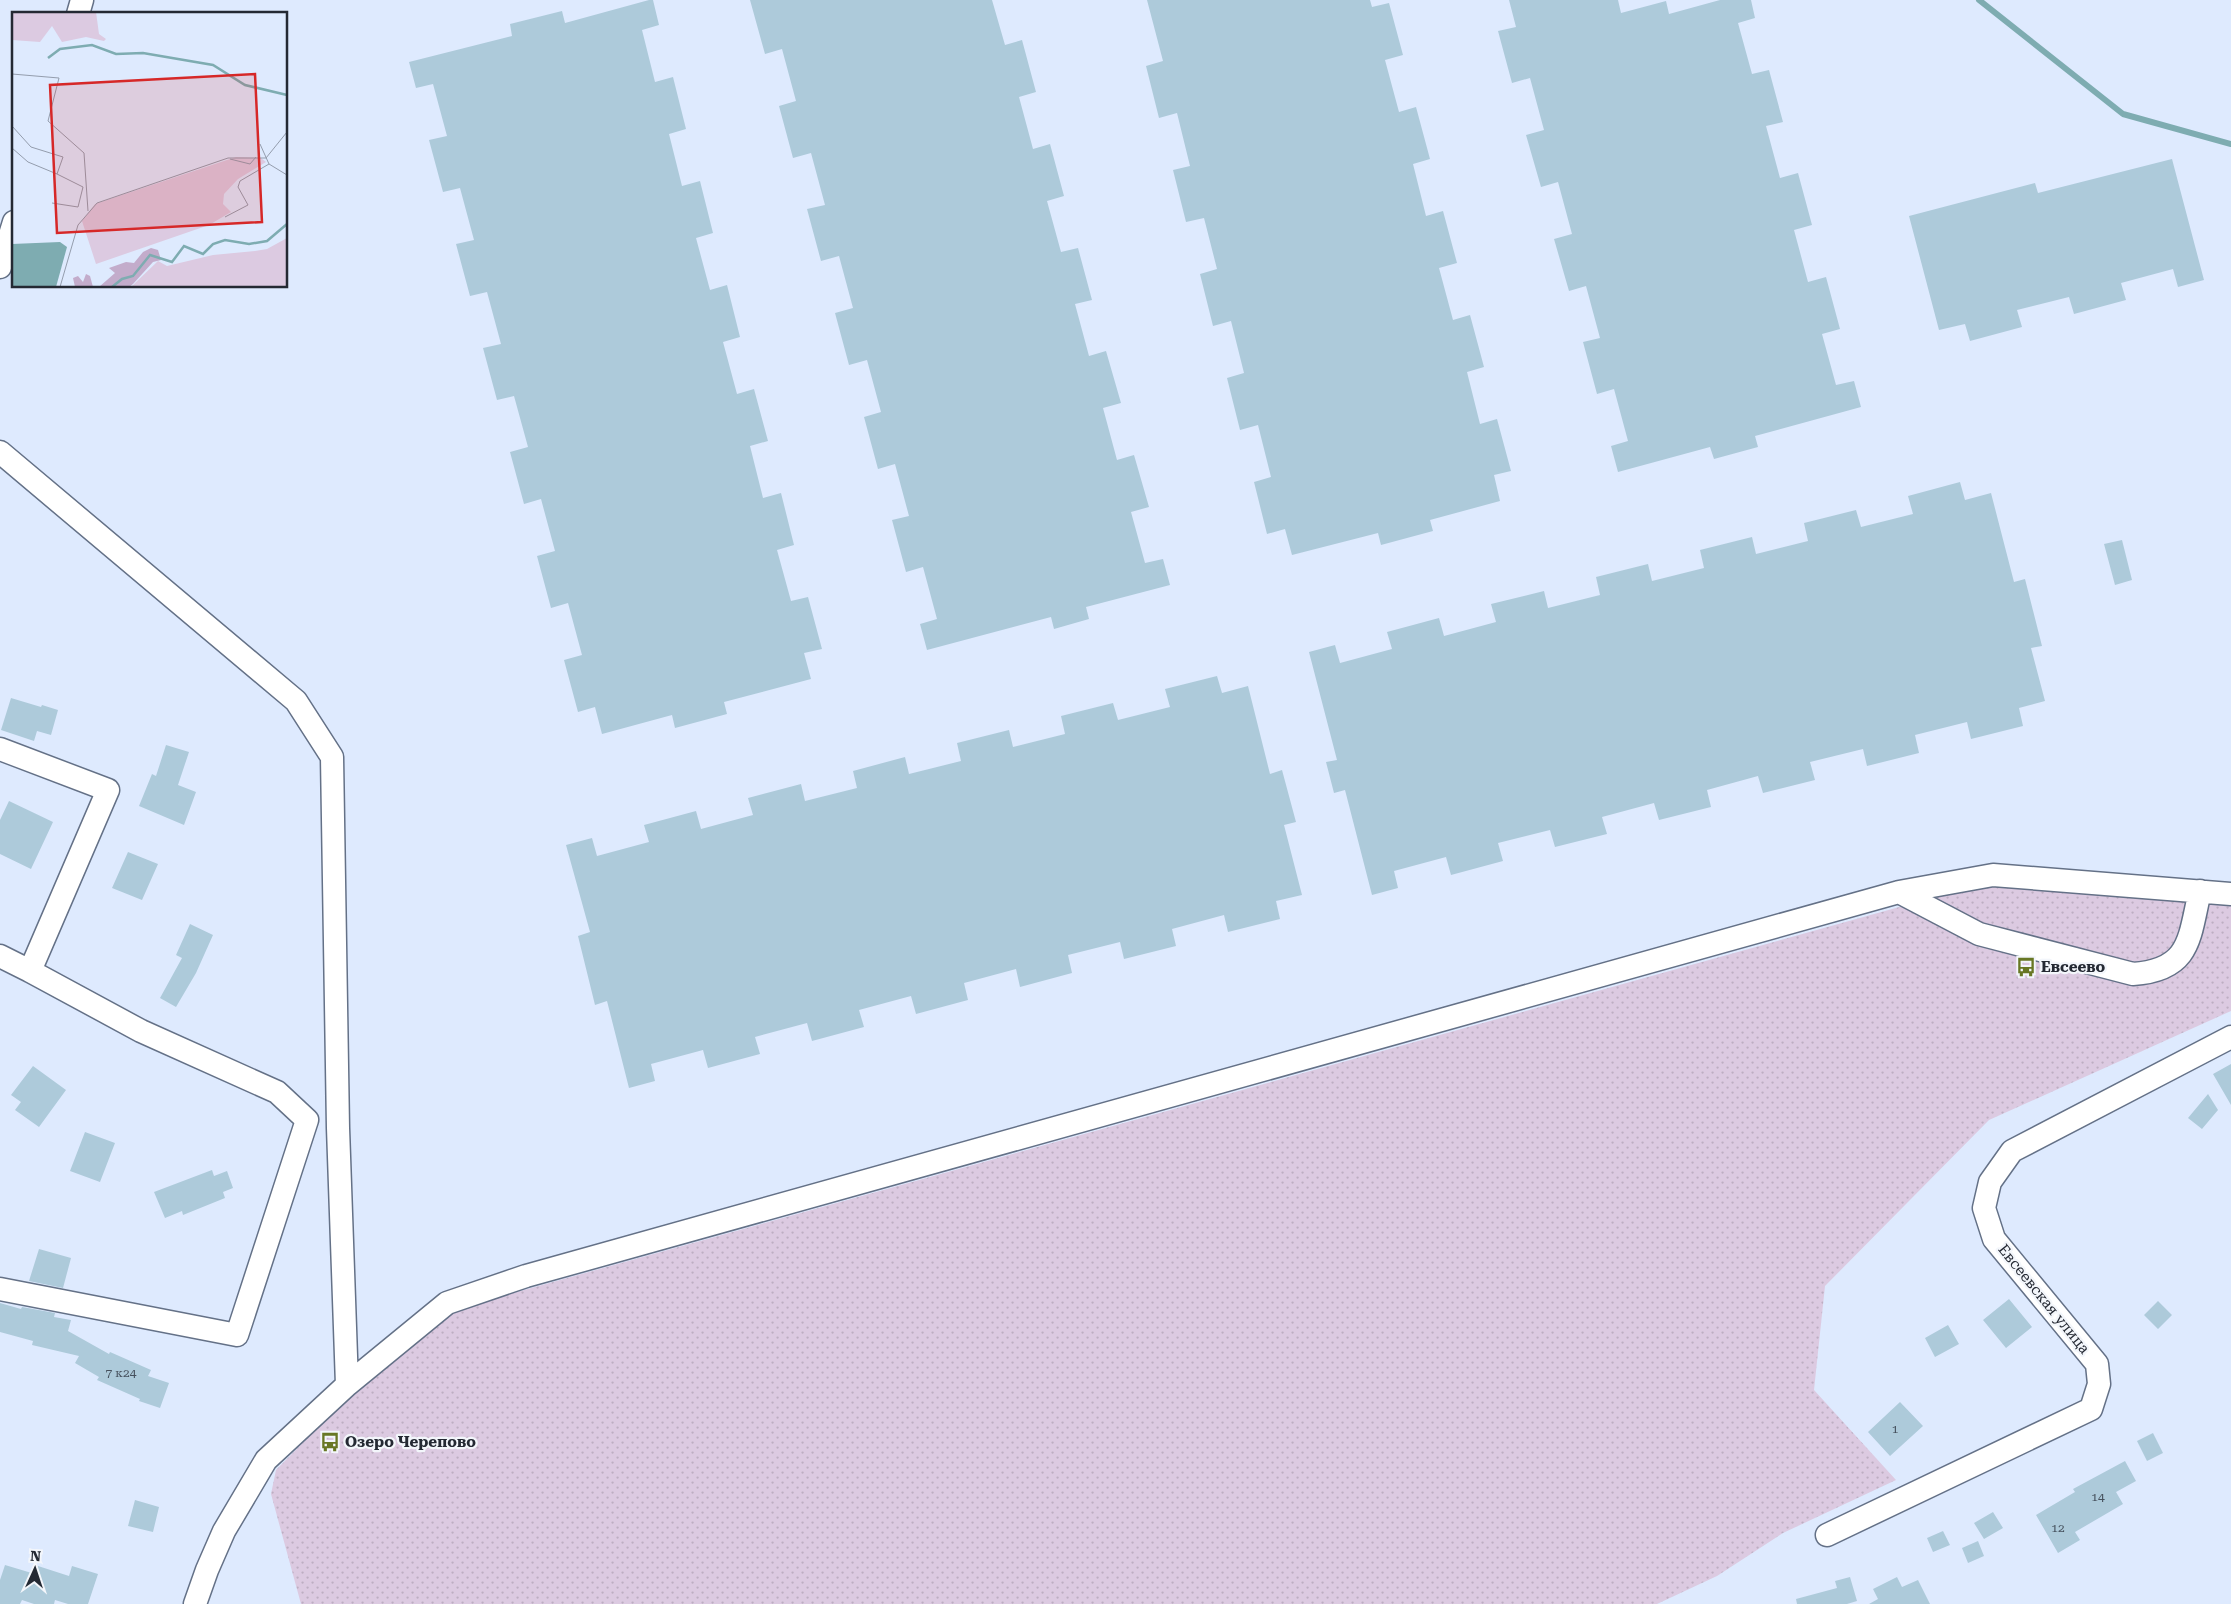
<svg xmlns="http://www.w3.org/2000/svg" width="2231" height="1604" font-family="'Roboto Serif',serif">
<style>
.grass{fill:url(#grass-dots)}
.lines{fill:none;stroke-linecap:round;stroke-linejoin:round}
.stream{stroke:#7eacb1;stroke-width:6}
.building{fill:#adcada}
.minor-casing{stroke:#647187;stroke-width:25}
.minor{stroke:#fff;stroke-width:22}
.labels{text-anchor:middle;stroke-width:4.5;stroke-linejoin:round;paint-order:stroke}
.number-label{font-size:12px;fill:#46515d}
.poi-label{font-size:15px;font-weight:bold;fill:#242933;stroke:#f3f6fb;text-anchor:start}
.street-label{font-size:15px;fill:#242933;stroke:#f3f6fb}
.inset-river{fill:none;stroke:#7eacb1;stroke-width:2.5}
.inset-road{fill:none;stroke:#949dad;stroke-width:1}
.view{fill:#d62828;fill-opacity:0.15;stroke:#d62828;stroke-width:2.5}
.inset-edge{fill:none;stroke:#242933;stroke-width:2.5}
</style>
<defs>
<pattern id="grass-dots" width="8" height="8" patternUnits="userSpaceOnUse" patternTransform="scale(1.25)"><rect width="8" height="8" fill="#dccae1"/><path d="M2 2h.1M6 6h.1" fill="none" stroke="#bdaec2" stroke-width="1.8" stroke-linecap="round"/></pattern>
</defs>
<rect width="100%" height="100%" fill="#deeafe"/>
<path class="grass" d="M 1982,884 L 2231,903 L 2231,1011 L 1989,1120 L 1825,1286 L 1814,1390 L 1896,1480 L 1783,1533 L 1717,1576 L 1657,1604 L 301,1604 L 271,1494 L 276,1470 L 427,1317 Z"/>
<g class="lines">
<path class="stream" d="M 1979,0 L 2123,114 L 2231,144"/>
</g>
<path class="building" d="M 649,0 L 653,0 L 659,25 L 642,30 L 655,82 L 673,77 L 686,129 L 669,134 L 682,186 L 700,181 L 713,233 L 696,238 L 710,290 L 727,285 L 740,337 L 723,342 L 737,394 L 754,389 L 768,441 L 750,446 L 763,498 L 781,493 L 794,545 L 777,550 L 791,601 L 808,597 L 822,649 L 804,653 L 811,679 L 724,702 L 727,714 L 675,728 L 672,715 L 602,734 L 595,707 L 578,712 L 564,660 L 582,655 L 568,603 L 551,608 L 537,556 L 555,551 L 541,499 L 524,504 L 510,452 L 528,447 L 514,396 L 497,400 L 483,348 L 501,344 L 487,292 L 470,296 L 456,244 L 474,240 L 460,188 L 443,192 L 429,140 L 447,136 L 433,84 L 416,88 L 409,62 L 512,36 L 510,24 L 562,11 L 565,23 Z
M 750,0 L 992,0 L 1005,45 L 1022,40 L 1036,92 L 1019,97 L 1033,149 L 1050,144 L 1064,196 L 1047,201 L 1061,252 L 1078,248 L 1092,300 L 1075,304 L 1089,356 L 1106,351 L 1121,403 L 1103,408 L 1117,460 L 1134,455 L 1149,507 L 1131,512 L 1145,563 L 1163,559 L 1170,585 L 1086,607 L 1089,619 L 1054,629 L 1051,617 L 927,650 L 920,624 L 937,619 L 923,567 L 906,572 L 892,520 L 909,516 L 895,464 L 878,469 L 864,417 L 881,412 L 867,360 L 849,365 L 835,313 L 853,308 L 839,256 L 821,261 L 807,209 L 825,205 L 811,153 L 793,158 L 779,106 L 796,101 L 782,49 L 765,54 Z
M 1147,0 L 1370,0 L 1372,7 L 1389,3 L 1403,55 L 1385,60 L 1399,112 L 1416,107 L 1430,159 L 1413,164 L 1426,216 L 1443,211 L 1457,263 L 1439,268 L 1453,320 L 1470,315 L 1484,367 L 1467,372 L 1480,424 L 1497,419 L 1511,471 L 1494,475 L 1500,501 L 1430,520 L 1433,531 L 1381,545 L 1378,533 L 1292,555 L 1285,529 L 1267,534 L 1254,482 L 1271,477 L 1258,425 L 1240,430 L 1227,378 L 1244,373 L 1231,321 L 1213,326 L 1200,274 L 1217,269 L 1204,218 L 1186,222 L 1173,170 L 1190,166 L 1177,113 L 1159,118 L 1146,66 L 1163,61 Z
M 1509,0 L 1618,0 L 1621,13 L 1666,1 L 1669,14 L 1720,0 L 1751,0 L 1755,18 L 1738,23 L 1752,74 L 1769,70 L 1783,122 L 1766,126 L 1780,178 L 1798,173 L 1812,225 L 1794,230 L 1808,282 L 1826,277 L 1840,329 L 1822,334 L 1836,385 L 1854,381 L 1861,407 L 1755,436 L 1758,447 L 1714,459 L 1710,447 L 1618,472 L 1611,446 L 1628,441 L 1614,389 L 1597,394 L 1583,342 L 1600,338 L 1586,286 L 1569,291 L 1554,239 L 1572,234 L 1558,182 L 1541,187 L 1526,135 L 1544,130 L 1530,78 L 1512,83 L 1498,31 L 1516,27 Z
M 2172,159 L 2204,280 L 2178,287 L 2173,269 L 2121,283 L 2126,300 L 2074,314 L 2069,297 L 2017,310 L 2022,327 L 1970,341 L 1965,324 L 1939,330 L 1909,216 L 2035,183 L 2038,193 Z
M 1960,482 L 1965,500 L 1991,493 L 2014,582 L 2025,579 L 2042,646 L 2031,648 L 2045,701 L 2019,708 L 2023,726 L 1971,739 L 1967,722 L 1915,735 L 1919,753 L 1867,766 L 1863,749 L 1810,762 L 1815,780 L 1763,793 L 1758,776 L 1707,790 L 1711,807 L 1659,820 L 1654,803 L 1602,817 L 1607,834 L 1555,847 L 1550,830 L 1498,843 L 1503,861 L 1451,875 L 1446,857 L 1394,871 L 1398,888 L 1372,895 L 1345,790 L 1334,793 L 1326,762 L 1337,760 L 1309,652 L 1335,645 L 1340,663 L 1392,649 L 1387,632 L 1439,618 L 1444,636 L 1496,622 L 1491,604 L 1544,591 L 1548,608 L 1600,595 L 1596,577 L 1648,564 L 1652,581 L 1704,568 L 1700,550 L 1752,537 L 1756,554 L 1808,541 L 1804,523 L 1856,510 L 1861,527 L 1913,514 L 1908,496 Z
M 2122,540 L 2132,580 L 2115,585 L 2104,544 Z
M 1217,676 L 1222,693 L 1248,686 L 1270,774 L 1282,770 L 1296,822 L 1284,825 L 1302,895 L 1276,901 L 1280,919 L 1228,932 L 1224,915 L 1172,929 L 1176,946 L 1124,959 L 1120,942 L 1068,955 L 1072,973 L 1020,987 L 1016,969 L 964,983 L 968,1000 L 916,1014 L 911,996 L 859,1010 L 864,1027 L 812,1041 L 807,1023 L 755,1037 L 760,1054 L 708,1068 L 703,1050 L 651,1064 L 655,1081 L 629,1088 L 607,1001 L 595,1005 L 578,936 L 590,932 L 566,845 L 592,838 L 597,856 L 649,842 L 644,825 L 696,811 L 701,829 L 753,815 L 748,798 L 801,784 L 805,801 L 857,788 L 853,771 L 905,757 L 909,774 L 961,761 L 957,743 L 1009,730 L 1013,747 L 1065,734 L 1061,716 L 1113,703 L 1118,720 L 1170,707 L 1165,689 Z
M 11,698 L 41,707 L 42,705 L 58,710 L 51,735 L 37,731 L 34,741 L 1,730 Z
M 166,745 L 189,752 L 178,785 L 196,792 L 184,825 L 139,806 L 152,774 L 156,776 Z
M 9,801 L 53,822 L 31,869 L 0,854 L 0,820 Z
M 128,852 L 158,864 L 142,900 L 112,888 Z
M 190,924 L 213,935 L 196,973 L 176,1007 L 160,998 L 182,958 L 176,955 Z
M 2231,1064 L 2231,1105 L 2213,1074 Z
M 33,1066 L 66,1090 L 39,1127 L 15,1110 L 21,1102 L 11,1095 Z
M 2208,1094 L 2218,1110 L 2202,1129 L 2188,1118 Z
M 85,1132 L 115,1143 L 100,1182 L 70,1171 Z
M 212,1170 L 214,1176 L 227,1171 L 233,1188 L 223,1192 L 225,1198 L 183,1215 L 182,1211 L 165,1218 L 154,1192 Z
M 39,1249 L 71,1258 L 63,1288 L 29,1281 Z
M 2009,1299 L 2032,1327 L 2006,1348 L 1983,1320 Z
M 2158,1301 L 2172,1315 L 2158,1329 L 2144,1315 Z
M 0,1303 L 21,1309 L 22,1307 L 55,1313 L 54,1317 L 71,1320 L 68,1331 L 109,1354 L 110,1352 L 151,1370 L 148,1376 L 169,1383 L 160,1408 L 139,1401 L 140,1399 L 97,1380 L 99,1377 L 75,1363 L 79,1356 L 32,1345 L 33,1341 L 0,1332 Z
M 1948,1325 L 1959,1344 L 1935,1357 L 1925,1338 Z
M 1900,1402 L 1923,1426 L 1890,1456 L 1868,1432 Z
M 2153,1433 L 2163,1453 L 2147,1461 L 2137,1441 Z
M 2125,1461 L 2136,1481 L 2116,1492 L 2123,1504 L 2075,1532 L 2080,1540 L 2058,1553 L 2036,1515 L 2075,1492 L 2073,1489 Z
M 135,1500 L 159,1507 L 153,1532 L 128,1526 Z
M 1993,1512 L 2003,1528 L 1984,1539 L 1974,1523 Z
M 1943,1531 L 1950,1545 L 1933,1552 L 1927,1538 Z
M 1978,1541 L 1984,1556 L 1968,1563 L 1962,1548 Z
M 5,1565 L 35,1574 L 38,1566 L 69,1576 L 72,1566 L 98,1574 L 88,1604 L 68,1604 L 55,1600 L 54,1604 L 34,1604 L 22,1600 L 20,1604 L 0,1604 L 0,1580 Z
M 1850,1577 L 1857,1601 L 1847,1604 L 1797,1604 L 1796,1599 L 1837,1588 L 1835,1581 Z
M 1897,1577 L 1902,1587 L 1918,1580 L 1930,1604 L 1869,1604 L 1878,1599 L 1873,1589 Z"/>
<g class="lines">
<defs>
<path id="minor" d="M 78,14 L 82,0
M 0,267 L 14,222
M 0,452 L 296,701 L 332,757 L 338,1128 L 347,1385
M 0,749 L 108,790 L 30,971 L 0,956
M 1899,892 L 1979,934 L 2133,974 C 2191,970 2189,938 2200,891
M 0,1289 L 237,1335 L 307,1120 L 277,1092 L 141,1031 L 30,971
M 1827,1535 L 2091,1409 L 2099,1384 L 2097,1364 L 1994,1239 L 1984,1208 L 1990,1182 L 2012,1151 L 2231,1037
M 195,1604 L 207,1570 L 224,1531 L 266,1460 L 347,1385 L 447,1303 L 526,1276 L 1899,892 L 1993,875 L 2231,894"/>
</defs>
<use href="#minor" class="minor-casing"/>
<use href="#minor" class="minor"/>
</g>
<defs>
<symbol id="bus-bare" viewBox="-9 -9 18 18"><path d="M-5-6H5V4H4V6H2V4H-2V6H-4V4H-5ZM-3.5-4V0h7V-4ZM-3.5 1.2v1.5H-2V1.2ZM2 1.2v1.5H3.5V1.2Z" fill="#687724" stroke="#f3f6fb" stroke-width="2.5" paint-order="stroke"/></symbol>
</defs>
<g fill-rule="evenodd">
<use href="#bus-bare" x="2012" y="953" width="28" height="28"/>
<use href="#bus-bare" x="316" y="1428" width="28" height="28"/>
</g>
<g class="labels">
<g class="number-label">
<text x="121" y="1377">7 к24</text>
<text x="1895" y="1433">1</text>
<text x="2098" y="1501">14</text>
<text x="2058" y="1532">12</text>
</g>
<g class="poi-label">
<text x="2041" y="972">Евсеево</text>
<text x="345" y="1447">Озеро Черепово</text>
</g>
<g class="street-label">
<text transform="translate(2044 1299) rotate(51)" y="5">Евсеевская улица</text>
</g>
</g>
<g transform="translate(12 12)">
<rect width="275" height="275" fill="#deeafe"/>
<path d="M 0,0 L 84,0 L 87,22 L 94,27 L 92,29 L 74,25 L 50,30 L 40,14 L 28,30 L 0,28 ZM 224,145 L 249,146 L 254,150 L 226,167 L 212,182 L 211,192 L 219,200 L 197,213 L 84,252 L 70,209 L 83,192 ZM 275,226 L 275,275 L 119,275 L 146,249 L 155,254 L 201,243 L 243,239 L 255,237 Z" fill="#dccae1"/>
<path d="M 139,236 L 146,238 L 149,248 L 141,250 L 121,272 L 117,275 L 87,275 L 103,261 L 97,256 L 114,250 L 122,251 L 131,240 ZM 74,262 L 78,264 L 81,275 L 63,275 L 61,266 L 66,264 L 71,270 Z" fill="#c3accb"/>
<path d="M 48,230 L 55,235 L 44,275 L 0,275 L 0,232 Z" fill="#7eacb1"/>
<path class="inset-river" d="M 36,46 L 48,37 L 80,33 L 104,42 L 131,41 L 201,53 L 233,73 L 275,83M 100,275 L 110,267 L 121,264 L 138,243 L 160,250 L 172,234 L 191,242 L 201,232 L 213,228 L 237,232 L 255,229 L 275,212"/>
<path class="inset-road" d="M 0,62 L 47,66 L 36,109 L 72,141 L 76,199M 0,114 L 19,135 L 51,145 L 45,162 L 16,150 L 0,136M 248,132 L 257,152 L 275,163M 254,146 L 275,120M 218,147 L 238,152 L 244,145M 40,191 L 66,195 L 71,175 L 45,162M 213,205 L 236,193 L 226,175 L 228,169 L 257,152M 48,275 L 66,213 L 85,191 L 216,146 L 254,146"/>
<path class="view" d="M 243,62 L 250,210 L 45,221 L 38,73 Z"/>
<rect width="275" height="275" class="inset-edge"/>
</g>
<g transform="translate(35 1569) rotate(3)" stroke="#f3f6fb" stroke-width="4" paint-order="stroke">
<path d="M0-4L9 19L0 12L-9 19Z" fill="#242933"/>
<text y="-8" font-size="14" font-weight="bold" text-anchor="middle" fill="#242933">N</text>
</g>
</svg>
